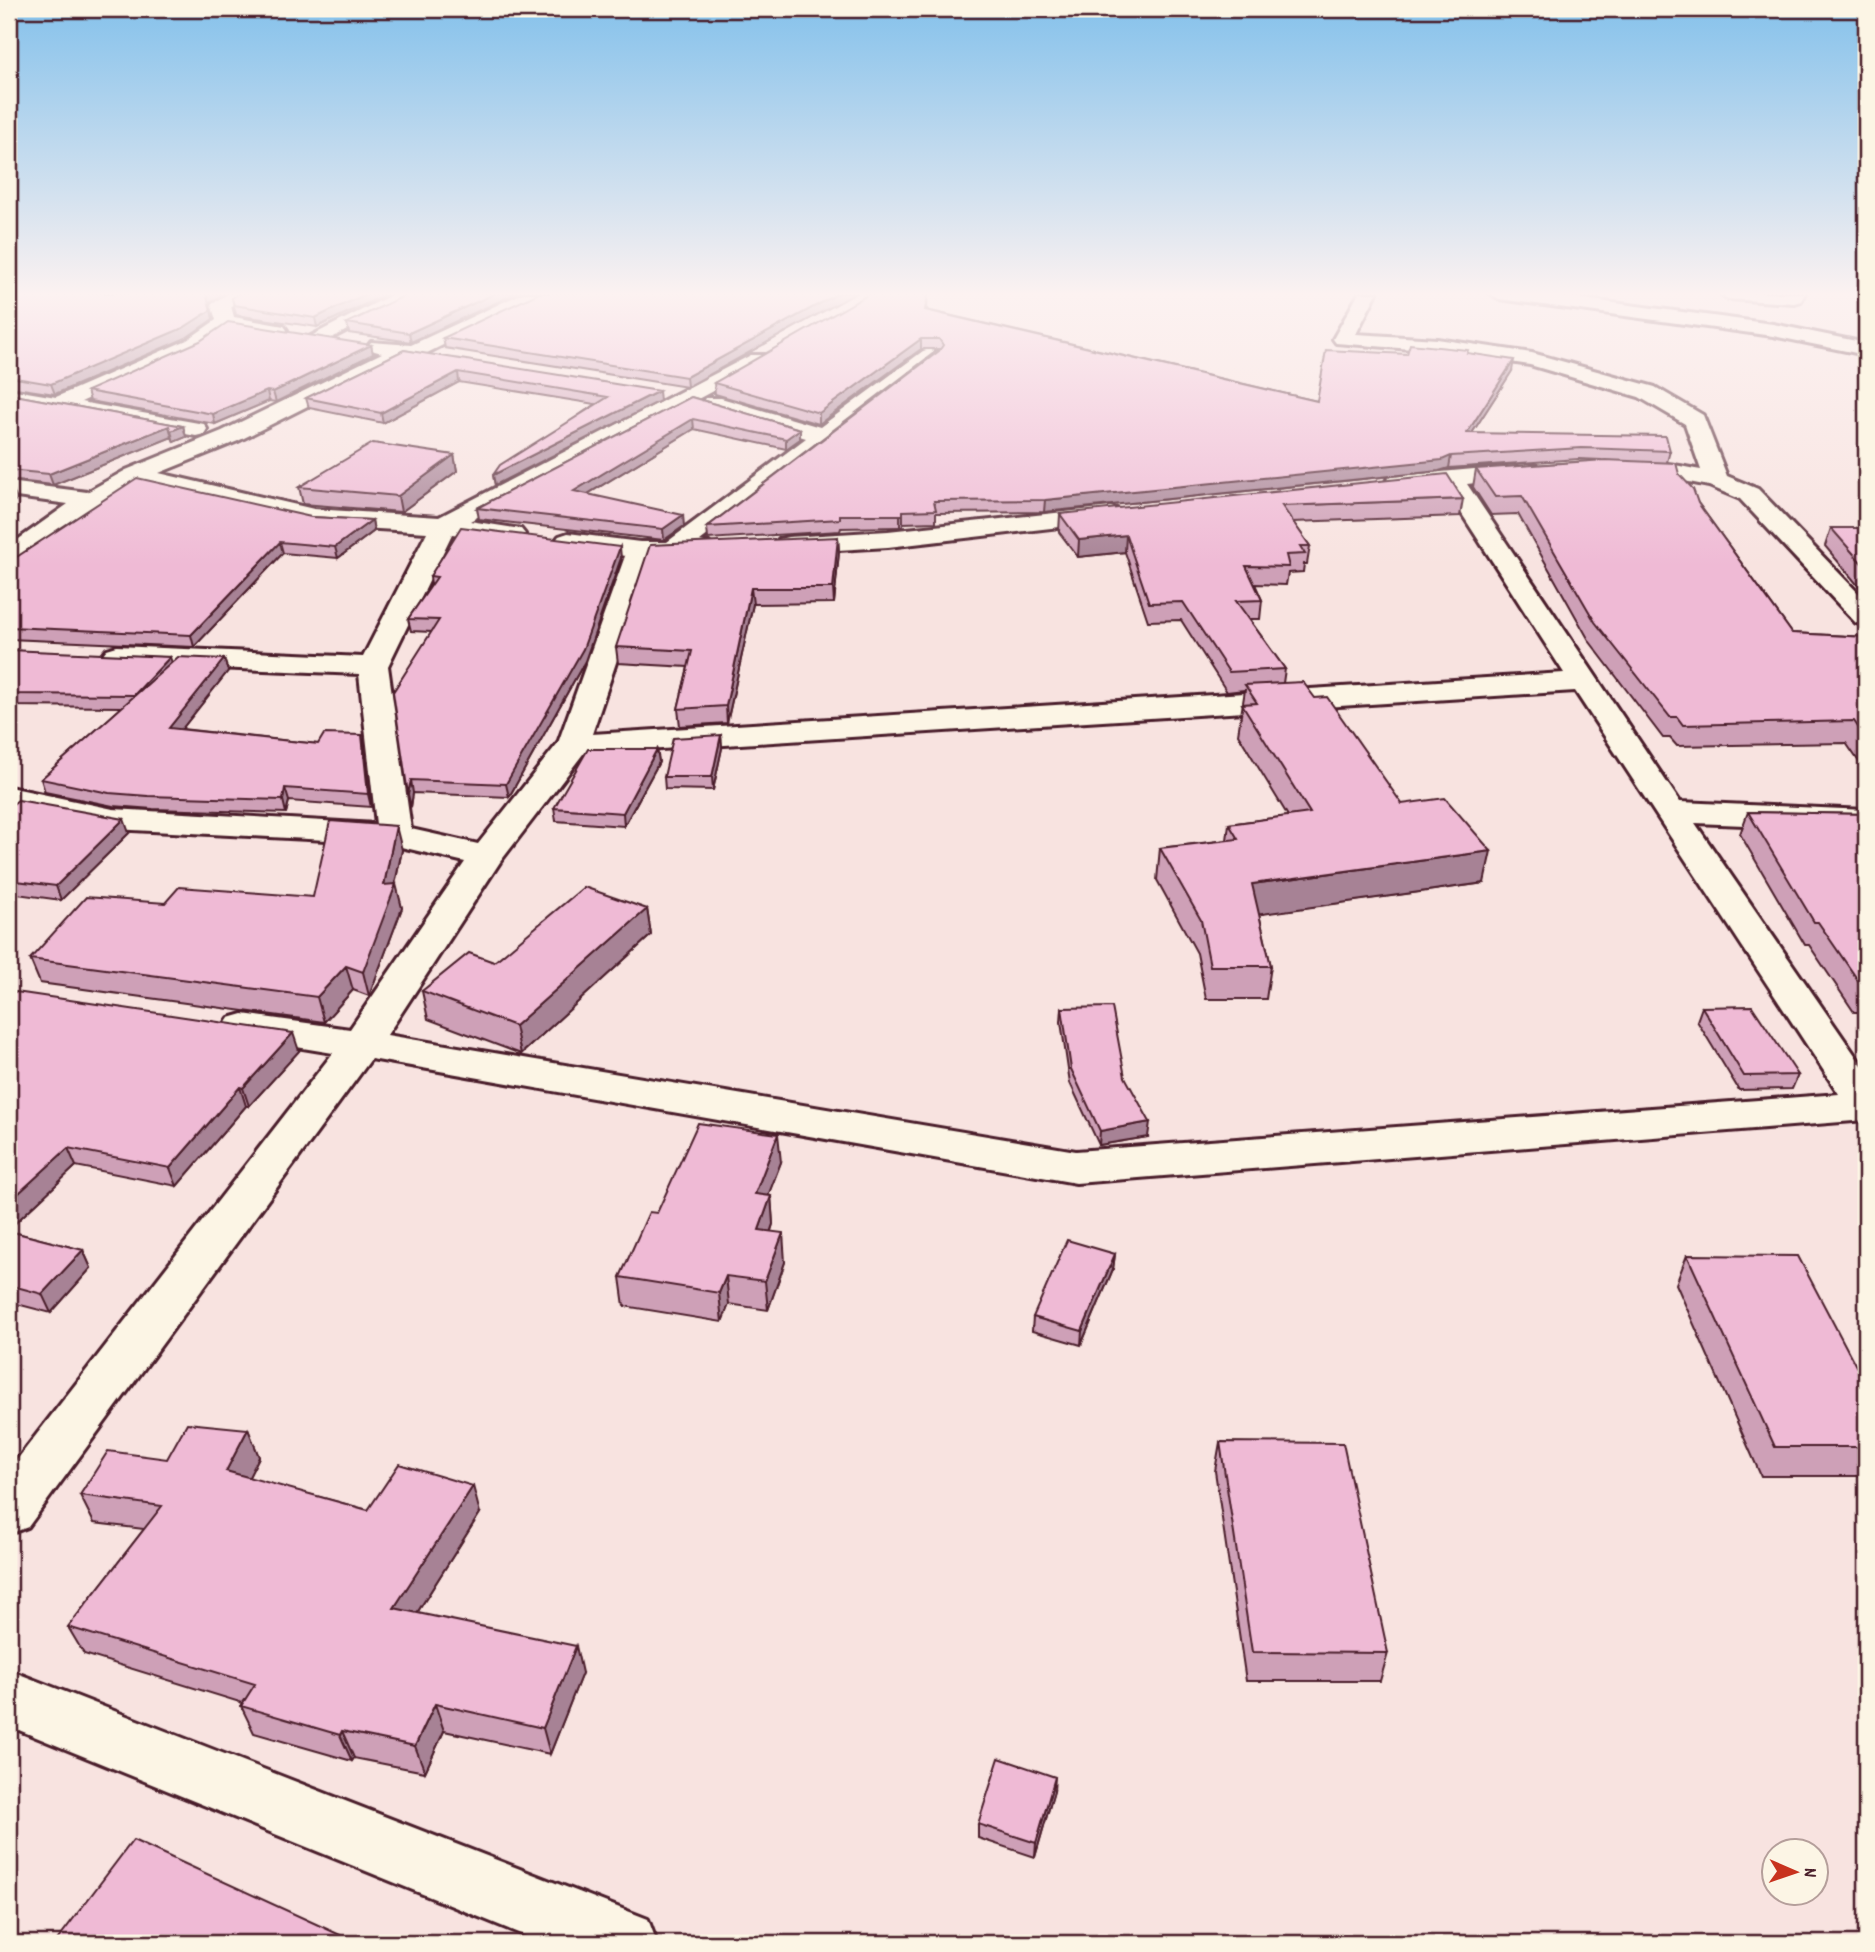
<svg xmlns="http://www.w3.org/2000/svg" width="1875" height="1952" font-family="Dekko,sans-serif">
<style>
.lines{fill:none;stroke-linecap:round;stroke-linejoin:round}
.minor-casing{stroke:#4a1f2b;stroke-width:6}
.minor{fill:#fcf5e5;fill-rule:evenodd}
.wall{fill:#cea0b7;stroke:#4a1f2b;stroke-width:2}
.shaded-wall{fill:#a78295;stroke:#4a1f2b;stroke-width:2}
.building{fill:#efbad5;stroke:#4a1f2b;stroke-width:2}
</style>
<rect width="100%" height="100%" fill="#f8e3e0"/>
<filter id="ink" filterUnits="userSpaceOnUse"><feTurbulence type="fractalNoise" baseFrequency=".0143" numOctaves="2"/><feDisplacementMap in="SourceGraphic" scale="14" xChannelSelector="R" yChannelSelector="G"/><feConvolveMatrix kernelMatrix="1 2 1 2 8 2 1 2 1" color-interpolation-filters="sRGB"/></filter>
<g filter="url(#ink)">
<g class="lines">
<defs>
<path id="minor" d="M 229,293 L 252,293 L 231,306 L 234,317 L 284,326 L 287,330 L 284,334 L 277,336 L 230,328 L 201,348 L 81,402 L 204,424 L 207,429 L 204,434 L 196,436 L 9,401 L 9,389 L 56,397 L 187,340 L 216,320 L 211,304 Z
M 395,293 L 418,293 L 326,341 L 312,341 L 309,337 Z
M 523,293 L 547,293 L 421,356 L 405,357 L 238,441 L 159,473 L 314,509 L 439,517 L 751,355 L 765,355 L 768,359 L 765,363 L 470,521 L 521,529 L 525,534 L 521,539 L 512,542 L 452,534 L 388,666 L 411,829 L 478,844 L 558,743 L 625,556 L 559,546 L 555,541 L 559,536 L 568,533 L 640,542 L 667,542 L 806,438 L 705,408 L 702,403 L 705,398 L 721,398 L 820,427 L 923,351 L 930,349 L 940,355 L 700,541 L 709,543 L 713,549 L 709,555 L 651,558 L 592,734 L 1564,673 L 1444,486 L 1397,490 L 1388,488 L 1385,483 L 1388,478 L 1397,476 L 1529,464 L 1537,466 L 1541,471 L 1537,476 L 1467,484 L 1680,802 L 1866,810 L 1866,830 L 1695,823 L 1866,1071 L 1866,1120 L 1076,1183 L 371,1059 L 28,1527 L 9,1534 L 9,1470 L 333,1053 L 229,1036 L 223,1027 L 229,1018 L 243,1014 L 350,1029 L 465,862 L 384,843 L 113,829 L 9,807 L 9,787 L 113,809 L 376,824 L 359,674 L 117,664 L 107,661 L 102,655 L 107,649 L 117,646 L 363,657 L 427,532 L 314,525 L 137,483 L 100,505 L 18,564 L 9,566 L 9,546 L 68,504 L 9,496 L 9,482 L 87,492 L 126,470 L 222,431 L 382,353 L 371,350 L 368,346 L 371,342 L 411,345 ZM 1575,691 L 1839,1094 L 1076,1151 L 387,1035 L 500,862 L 583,754 Z
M 1359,293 L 1377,293 L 1356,334 L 1437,339 L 1532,353 L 1655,387 L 1703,415 L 1727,476 L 1758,489 L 1866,601 L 1866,625 L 1856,623 L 1740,499 L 1709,486 L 1669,478 L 1619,474 L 1615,469 L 1619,464 C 1644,458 1675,465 1701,470 L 1685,424 L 1639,397 L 1530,365 L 1437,351 L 1336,343 L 1333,339 Z
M 1490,293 L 1539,293 L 1773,324 L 1866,343 L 1866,355 L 1773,336 L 1499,299 Z
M 1719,293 L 1805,293 L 1801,301 L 1794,303 L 1728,299 Z
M 1111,507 L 1120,510 L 1124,515 L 1120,520 L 888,547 L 788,553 L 779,551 L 775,545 L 779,539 L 788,537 L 888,531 Z
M 9,1670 L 648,1919 L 657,1943 L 543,1943 L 9,1726 Z"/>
</defs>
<use href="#minor" class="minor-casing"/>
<use href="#minor" class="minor"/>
</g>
<path class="wall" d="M 9,293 L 225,293 L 209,303 L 213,319 L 186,338 L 55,394 L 9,387 Z
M 389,293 L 317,327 L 236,315 L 232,298 Z
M 410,293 L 411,342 L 349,333 L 347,323 Z
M 856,293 L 687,387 L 445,348 L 443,338 Z
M 928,294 L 927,310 L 1317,401 L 1407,354 L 1467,353 L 1512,371 L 1472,433 L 1670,451 L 1667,462 L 1679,474 L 1698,503 L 1792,633 L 1866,637 L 1866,772 L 1846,743 L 1677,746 L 1670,738 L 1663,738 L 1590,642 L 1518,514 L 1491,515 L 1473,487 L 1476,469 L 1602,460 L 1579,459 L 1449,468 L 1439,471 L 1044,512 L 936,513 L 936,522 L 903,523 L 903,527 L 900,527 L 841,528 L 840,531 L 708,539 L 707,527 L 939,349 L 921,349 L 819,424 L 715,394 L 714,383 Z
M 371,345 L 373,354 L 276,402 L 269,401 L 215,424 L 90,401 L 87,391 Z
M 404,350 L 660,401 L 495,485 L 493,475 L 595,404 L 459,382 L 383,423 L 309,408 L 306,398 Z
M 9,394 L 183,426 L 186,437 L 174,442 L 172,437 L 53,485 L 9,480 Z
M 691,397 L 800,429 L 800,439 L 786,449 L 694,429 L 588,494 L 684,526 L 664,540 L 479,519 L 477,508 Z
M 454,455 L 457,471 L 401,512 L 303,504 L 299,487 Z
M 1463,499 L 1460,516 L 1293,522 L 1310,546 L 1307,564 L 1304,564 L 1303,572 L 1288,573 L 1286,585 L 1255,584 L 1262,600 L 1260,619 L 1249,619 L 1285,669 L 1283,683 L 1315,698 L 1402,804 L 1484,883 L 1259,914 L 1271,966 L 1266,999 L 1206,999 L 1197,953 L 1157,880 L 1160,848 L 1227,840 L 1229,824 L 1288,816 L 1238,734 L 1245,690 L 1227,692 L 1181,620 L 1148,621 L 1125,552 L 1078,557 L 1059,532 L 1060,514 Z
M 311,517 L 372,520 L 374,531 L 338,558 L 283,553 L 194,647 L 9,639 L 9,562 Z
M 1831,528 L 1866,528 L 1866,595 L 1825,546 Z
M 838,537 L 839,552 L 834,603 L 753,604 L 727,723 L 680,726 L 678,709 L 688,667 L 618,663 L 616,647 Z
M 621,558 L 585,661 L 509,797 L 413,793 L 411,807 L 408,794 L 432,632 L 411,631 L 408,619 L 431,585 L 430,576 Z
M 9,650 L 172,662 L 224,659 L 228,671 L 182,729 L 318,744 L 365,747 L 371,807 L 289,801 L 286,813 L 153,809 L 113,806 L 45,792 L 41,779 L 122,707 L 9,706 Z
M 721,735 L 722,748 L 713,790 L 665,789 L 664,777 Z
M 657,749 L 659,762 L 624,826 L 556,821 L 554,808 Z
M 9,807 L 129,833 L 61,900 L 9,893 Z
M 1748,812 L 1866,814 L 1866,1012 L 1854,1012 L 1809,945 L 1805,945 L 1740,834 Z
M 402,850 L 395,884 L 402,908 L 369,996 L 353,990 L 324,1022 L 40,983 L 30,959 L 165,903 L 313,897 Z
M 647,909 L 651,935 L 521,1054 L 428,1019 L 422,991 L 494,962 Z
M 9,992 L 299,1051 L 249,1106 L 246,1106 L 177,1186 L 76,1166 L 9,1229 Z
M 1702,1007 L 1798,1075 L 1792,1089 L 1739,1090 L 1697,1021 Z
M 1062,1008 L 1125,1077 L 1148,1137 L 1099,1145 L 1070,1083 L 1061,1022 Z
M 781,1162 L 768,1195 L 771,1196 L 773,1224 L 771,1231 L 785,1262 L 768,1310 L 729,1304 L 722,1322 L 624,1306 L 620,1277 L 657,1213 Z
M 9,1231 L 83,1250 L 91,1268 L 51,1313 L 9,1302 Z
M 1115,1254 L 1113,1269 L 1081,1345 L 1032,1331 L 1033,1317 Z
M 1687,1255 L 1866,1385 L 1866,1476 L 1761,1476 L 1676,1284 Z
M 248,1429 L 259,1457 L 248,1478 L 368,1510 L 480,1513 L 417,1613 L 582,1673 L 550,1754 L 444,1731 L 425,1772 L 354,1758 L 352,1761 L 254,1733 L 241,1706 L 243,1703 L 84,1654 L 68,1627 L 144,1529 L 94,1523 L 80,1495 L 167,1459 Z
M 1220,1442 L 1388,1653 L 1380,1681 L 1246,1681 L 1215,1471 Z
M 1054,1791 L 1035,1857 L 978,1838 L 978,1824 Z"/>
<path class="shaded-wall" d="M 208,293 L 225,293 L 209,303 L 206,294 Z
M 368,293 L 389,293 L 317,327 L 315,318 Z
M 496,293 L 517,293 L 411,342 L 409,333 Z
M 839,293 L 856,293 L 687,387 L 686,377 Z
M 211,310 L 213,319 L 186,338 L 55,394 L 51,384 Z
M 921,339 L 921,349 L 819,424 L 819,413 Z
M 371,345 L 373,354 L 276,402 L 273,392 Z
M 1514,360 L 1512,371 L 1465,444 L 1467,433 Z
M 458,372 L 459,382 L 383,423 L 381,413 Z
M 267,391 L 269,401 L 215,424 L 213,414 Z
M 659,391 L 660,401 L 495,485 L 493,475 Z
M 693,419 L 694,429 L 576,501 L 574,491 Z
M 169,426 L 172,437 L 53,485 L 49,474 Z
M 183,426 L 186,437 L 174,442 L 171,431 Z
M 800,429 L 800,439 L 786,449 L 786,439 Z
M 454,455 L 457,471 L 401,512 L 398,496 Z
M 1451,456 L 1449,468 L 1439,471 L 1044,512 L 1045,500 Z
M 13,489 L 17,500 L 9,503 L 9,490 Z
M 683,515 L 684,526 L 664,540 L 663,529 Z
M 900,515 L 903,515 L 903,527 L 900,527 Z
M 372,520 L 374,531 L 338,558 L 335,547 Z
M 1126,535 L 1125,552 L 1078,557 L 1079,540 Z
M 838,537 L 839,552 L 834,603 L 833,588 Z
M 280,542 L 283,553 L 194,647 L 191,635 Z
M 620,547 L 621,558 L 585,661 L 509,797 L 506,784 Z
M 751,588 L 753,604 L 727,723 L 726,706 Z
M 170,657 L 174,669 L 138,707 L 134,695 Z
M 224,659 L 228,671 L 173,740 L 169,728 Z
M 362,735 L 365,747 L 371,807 L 368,794 Z
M 721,735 L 722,748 L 713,790 L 712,777 Z
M 657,749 L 659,762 L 624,826 L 623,813 Z
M 411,780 L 413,793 L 411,807 L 408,794 Z
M 285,788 L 289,801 L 286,813 L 283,800 Z
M 124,819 L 129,833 L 61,900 L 56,886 Z
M 396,826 L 402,850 L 393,893 L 396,884 L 402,908 L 369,996 L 363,972 L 384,885 Z
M 1491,851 L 1484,883 L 1248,916 L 1252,884 Z
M 647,909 L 651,935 L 521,1054 L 515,1026 Z
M 346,966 L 353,990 L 324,1022 L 317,997 Z
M 293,1033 L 299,1051 L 249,1106 L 243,1088 Z
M 240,1087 L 246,1106 L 177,1186 L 170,1168 Z
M 1150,1122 L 1148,1137 L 1099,1145 L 1100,1131 Z
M 778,1134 L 781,1162 L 758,1222 L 755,1194 Z
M 68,1148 L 76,1166 L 9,1229 L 9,1202 Z
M 771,1196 L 773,1224 L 761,1259 L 759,1230 Z
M 783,1233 L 785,1262 L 768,1310 L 765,1281 Z
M 83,1250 L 91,1268 L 51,1313 L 42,1294 Z
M 1115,1254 L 1113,1269 L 1081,1345 L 1082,1331 Z
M 726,1276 L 729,1304 L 722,1322 L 719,1293 Z
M 248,1429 L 259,1457 L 238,1499 L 226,1471 Z
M 473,1486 L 480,1513 L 403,1635 L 394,1608 Z
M 576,1646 L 582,1673 L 550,1754 L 543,1728 Z
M 435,1704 L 444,1731 L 425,1772 L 415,1746 Z
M 342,1731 L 354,1758 L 352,1761 L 340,1735 Z
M 1055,1777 L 1054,1791 L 1035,1857 L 1036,1843 Z"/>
<path class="building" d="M 9,293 L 208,293 L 206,294 L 211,310 L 183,328 L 51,384 L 9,377 Z
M 240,293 L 368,293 L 315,318 L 234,305 L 232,298 Z
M 410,293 L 496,293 L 409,333 L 347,323 Z
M 539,293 L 839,293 L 686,377 L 443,338 Z
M 871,293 L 928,294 L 925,310 L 1317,401 L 1326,350 L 1407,354 L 1410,344 L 1468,350 L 1467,353 L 1514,360 L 1467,433 L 1666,436 L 1670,451 L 1582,448 L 1451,456 L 1442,460 L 1045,500 L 934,501 L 936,510 L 903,511 L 903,515 L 840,515 L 840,519 L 707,527 L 939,351 L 943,345 L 939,339 L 921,339 L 819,413 L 714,383 Z
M 228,322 L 371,345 L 273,392 L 267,391 L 213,414 L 87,391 L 200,341 Z
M 404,350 L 659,391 L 493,475 L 500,465 L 608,397 L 458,372 L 381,413 L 306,398 Z
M 9,394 L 183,426 L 171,431 L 169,426 L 49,474 L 9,470 Z
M 691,397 L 800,429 L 786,439 L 693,419 L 574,491 L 683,515 L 663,529 L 477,508 Z
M 373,443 L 454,455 L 398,496 L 299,487 Z
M 1605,460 L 1676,463 L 1679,474 L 1693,489 L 1698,503 L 1792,633 L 1866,637 L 1866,739 L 1854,721 L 1683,725 L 1677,717 L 1670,717 L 1595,622 L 1522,496 L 1495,497 L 1476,469 Z
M 1447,474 L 1463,499 L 1282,506 L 1310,546 L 1300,546 L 1305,554 L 1286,555 L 1289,567 L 1246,566 L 1262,600 L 1236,601 L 1285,669 L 1229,672 L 1183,602 L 1149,603 L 1126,535 L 1079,540 L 1060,514 Z
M 137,478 L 311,517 L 372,520 L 335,547 L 280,542 L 191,635 L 9,627 L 9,562 Z
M 461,527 L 620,547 L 583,649 L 506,784 L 411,780 L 408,794 L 393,692 L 439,620 L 408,619 L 437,577 L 430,576 Z
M 1831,528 L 1866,528 L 1866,568 Z
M 838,537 L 833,588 L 751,588 L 726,706 L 678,709 L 692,651 L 616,647 L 650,545 Z
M 9,650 L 170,657 L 134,695 L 9,694 Z
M 178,657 L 224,659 L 169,728 L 318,744 L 324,734 L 362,735 L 368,794 L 285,788 L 283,800 L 148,796 L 109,793 L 41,779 Z
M 1303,682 L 1315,698 L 1327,697 L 1402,804 L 1445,798 L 1491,851 L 1252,884 L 1271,966 L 1210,966 L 1201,920 L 1160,848 L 1238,839 L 1229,824 L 1310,813 L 1242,704 L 1257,703 L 1245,685 Z
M 721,735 L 712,777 L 664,777 L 673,738 Z
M 588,749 L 657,749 L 623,813 L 554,808 Z
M 18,800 L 124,819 L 56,886 L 9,880 L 9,807 Z
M 1748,812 L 1866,814 L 1866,989 L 1864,989 L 1818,922 L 1814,922 Z
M 330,821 L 396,826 L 384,885 L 396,884 L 363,972 L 346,966 L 317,997 L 30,959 L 86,897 L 165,903 L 179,887 L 313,897 Z
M 584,887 L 647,909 L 515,1026 L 422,991 L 469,953 L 494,962 Z
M 9,991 L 293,1033 L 243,1088 L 240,1087 L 170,1168 L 68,1148 L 9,1202 L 9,1061 L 16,1056 L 9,1054 Z
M 1752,1006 L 1798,1075 L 1744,1076 L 1702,1007 Z
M 1112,1007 L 1125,1077 L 1150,1122 L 1100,1131 L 1071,1069 L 1062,1008 Z
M 698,1123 L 778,1134 L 755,1194 L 771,1196 L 759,1230 L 783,1233 L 765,1281 L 726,1276 L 719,1293 L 620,1277 L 649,1212 L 657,1213 Z
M 9,1231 L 83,1250 L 42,1294 L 9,1285 Z
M 1067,1240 L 1115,1254 L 1082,1331 L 1033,1317 Z
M 1687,1255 L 1798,1256 L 1866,1385 L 1866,1447 L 1775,1447 Z
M 187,1423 L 248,1429 L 226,1471 L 368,1510 L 399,1464 L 473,1486 L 394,1608 L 576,1646 L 543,1728 L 435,1704 L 415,1746 L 342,1731 L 340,1735 L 241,1706 L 255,1684 L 68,1627 L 162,1506 L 80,1495 L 108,1451 L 167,1459 Z
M 1220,1442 L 1343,1443 L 1388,1653 L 1252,1652 Z
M 999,1758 L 1055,1777 L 1036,1843 L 978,1824 Z
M 133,1840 L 351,1940 L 349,1943 L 55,1943 Z"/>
</g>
<linearGradient id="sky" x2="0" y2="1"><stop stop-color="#84c1eb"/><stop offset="0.52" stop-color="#fcf2f1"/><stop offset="1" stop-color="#fcf2f1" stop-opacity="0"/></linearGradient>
<rect width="1875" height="566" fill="url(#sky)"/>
<rect width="1875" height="1952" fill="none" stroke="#fcf5e5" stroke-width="35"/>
<rect x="18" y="18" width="1840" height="1917" fill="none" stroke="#4a1f2b" stroke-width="2.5" filter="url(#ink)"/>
<g transform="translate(1795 1872) rotate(92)"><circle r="33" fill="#fcf5e5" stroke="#b59f9b" stroke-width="2"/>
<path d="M0-5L12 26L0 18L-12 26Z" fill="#c8321e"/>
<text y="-10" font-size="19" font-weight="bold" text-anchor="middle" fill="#4a1f2b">N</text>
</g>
</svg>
